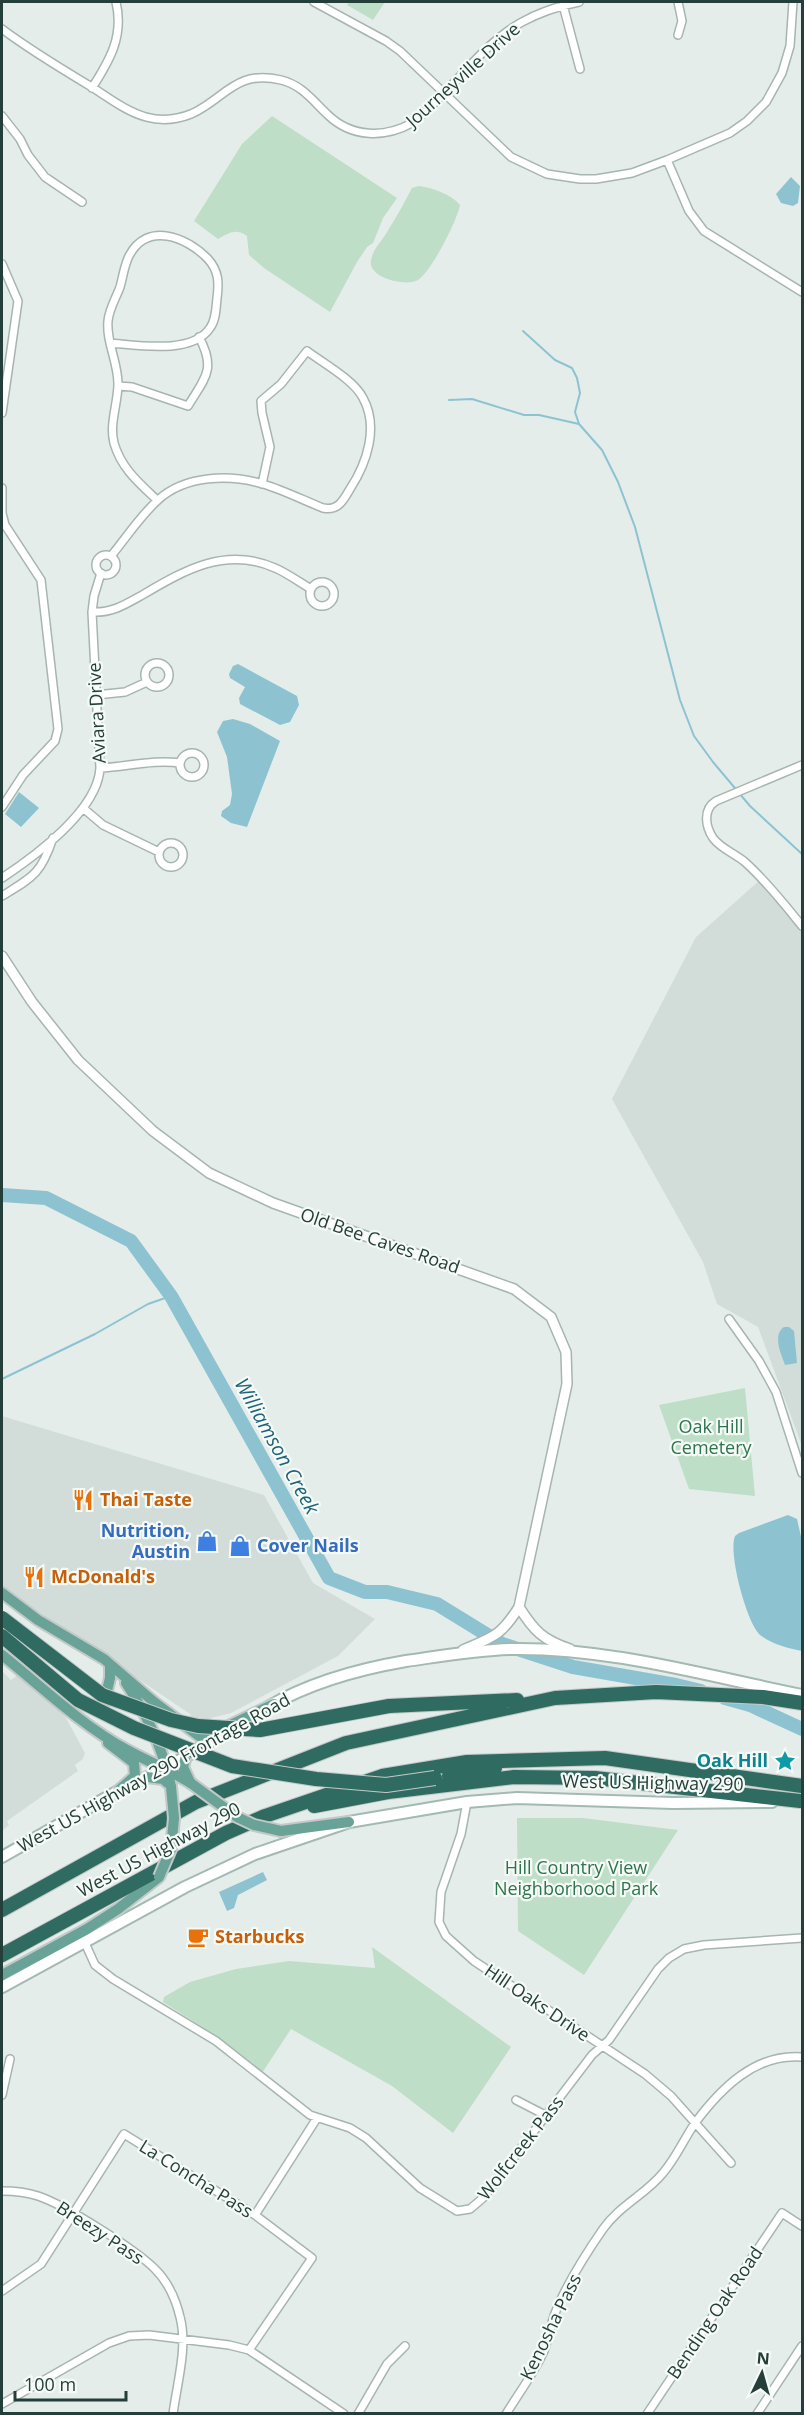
<svg xmlns="http://www.w3.org/2000/svg" width="804" height="2415" font-family="'Open Sans',sans-serif">
<style>
.built{fill:#d2ddd9}
.green{fill:#bedec8}
.water{fill:#8dc3d1}
.lines{fill:none;stroke-linecap:round;stroke-linejoin:round}
.stream{stroke:#8dc3d1;stroke-width:2}
.river{stroke:#8dc3d1;stroke-width:14}
.minor-casing{stroke:#a7b5b1;stroke-width:10}
.tertiary-casing{stroke:#a7b5b1;stroke-width:12}
.secondary-casing{stroke:#a3b9b2;stroke-width:14}
.primary-casing{stroke:#c2c9c8;stroke-width:14}
.motorway-casing{stroke:#c2c9c8;stroke-width:16}
.minor{stroke:#fff;stroke-width:7}
.tertiary{stroke:#fff;stroke-width:9}
.secondary{stroke:#fff;stroke-width:10}
.primary{stroke:#69a297;stroke-width:10}
.motorway{stroke:#306b62;stroke-width:14}
.primary-bridge-casing{stroke:#c2c9c8;stroke-width:14;stroke-linecap:butt}
.motorway-bridge-casing{stroke:#c2c9c8;stroke-width:16;stroke-linecap:butt}
.primary-bridge{stroke:#69a297;stroke-width:10}
.motorway-bridge{stroke:#306b62;stroke-width:14}
.labels{text-anchor:middle;stroke-width:4.5;stroke-linejoin:round;paint-order:stroke}
.street-label{font-size:18px;fill:#243f39;stroke:#f5faf7}
.park-label{font-size:18px;fill:#2e754e;stroke:#f5faf7}
.food-label{font-size:18px;font-weight:bold;fill:#c56008;stroke:#f5faf7;text-anchor:start}
.shop-label{font-size:18px;font-weight:bold;fill:#366cbe;stroke:#f5faf7;text-anchor:end}
.culture-label{font-size:18px;font-weight:bold;fill:#0d838f;stroke:#f5faf7;text-anchor:end}
.water-label{font-size:20px;font-style:italic;fill:#1e657a;stroke:#f5faf7}
</style>
<rect width="100%" height="100%" fill="#e4edea"/>
<path class="built" d="M 761,879 L 802,927 L 802,1446 L 758,1327 L 717,1304 L 703,1262 L 612,1099 L 696,937 Z
M 2,1416 L 264,1495 L 313,1583 L 375,1619 L 338,1656 L 231,1713 L 211,1718 L 199,1736 L 190,1714 L 2,1587 Z
M 2,1671 L 11,1680 L 19,1674 L 52,1702 L 66,1718 L 85,1753 L 83,1759 L 75,1765 L 78,1771 L 7,1821 L 9,1825 L 2,1831 Z"/>
<path class="green" d="M 349,2 L 385,2 L 373,20 L 347,5 Z
M 272,116 L 397,198 L 383,218 L 373,243 L 367,247 L 357,262 L 330,312 L 264,268 L 249,255 L 247,236 C 236,228 229,233 218,239 L 194,221 L 242,144 Z
M 419,186 C 433,188 451,194 460,205 C 457,221 431,272 418,280 C 406,287 367,278 371,260 C 373,249 382,241 387,232 C 396,218 404,203 412,188 Z
M 745,1388 L 755,1496 L 689,1489 L 659,1405 Z
M 517,1818 L 583,1818 L 678,1830 L 584,1975 L 518,1931 Z
M 372,1947 L 511,2047 L 453,2133 L 392,2086 L 291,2029 L 262,2073 L 215,2035 L 163,2002 L 164,1997 L 190,1982 L 236,1969 L 289,1961 L 375,1968 Z"/>
<path class="water" d="M 791,177 L 800,186 L 798,203 L 793,206 L 781,203 L 776,194 Z
M 238,664 L 297,696 L 299,705 L 290,722 L 280,725 L 240,704 L 239,698 L 245,687 L 230,678 L 229,674 L 233,666 Z
M 233,719 L 250,724 L 280,741 L 247,827 L 231,823 L 221,816 L 222,811 L 230,805 L 232,794 L 227,757 L 217,732 L 223,721 Z
M 19,792 L 39,808 L 21,827 L 5,814 Z
M 784,1327 L 789,1327 L 794,1331 L 797,1363 L 785,1365 L 784,1362 C 780,1352 773,1334 784,1327 Z
M 788,1515 L 797,1519 L 802,1541 L 802,1651 C 788,1648 770,1644 759,1634 C 746,1620 728,1553 735,1536 L 739,1533 Z
M 263,1872 L 267,1880 L 238,1895 L 234,1908 L 227,1911 L 219,1892 Z"/>
<g class="lines">
<path class="stream" d="M 523,331 L 555,360 L 572,368 L 577,378 L 580,393 L 575,412 L 579,424
M 449,400 L 472,399 L 524,415 L 539,415 L 579,424 L 602,450 L 618,482 L 635,527 L 680,700 L 694,736 L 713,762 L 750,806 L 802,854
M 2,1379 L 95,1334 L 148,1304 L 171,1296"/>
<path class="river" d="M 2,1195 L 46,1198 L 131,1241 L 171,1296 L 329,1578 L 365,1592 L 387,1592 L 437,1604 L 502,1644 L 573,1667 L 676,1685 L 701,1691
M 725,1698 L 750,1705 L 802,1729"/>
<defs>
<path id="minor" d="M 314,2 L 386,41 L 400,51 L 511,157 L 547,174 L 580,179 L 596,179 L 632,173 L 667,160 L 730,133 L 747,121 L 766,102 L 782,73 L 790,46 L 793,2
M 563,5 L 580,69
M 2,29 C 30,50 60,68 90,86 C 108,97 125,111 146,117 C 161,121 176,120 191,114 C 225,99 235,69 281,80 C 302,85 313,101 328,115 C 352,138 385,138 412,123 C 451,93 479,46 522,22 C 540,12 559,6 579,2
M 678,35 L 682,21 L 678,2
M 92,88 C 110,60 124,36 116,2
M 2,116 L 20,139 L 28,155 L 45,177 L 82,202
M 667,160 L 689,211 L 704,231 L 802,292
M 2,264 L 18,301 L 2,413
M 110,343 C 137,345 192,355 210,328 C 216,320 216,308 217,298 C 219,283 219,271 208,259 C 187,237 147,221 129,256 C 124,266 123,277 120,287 C 116,298 109,309 108,321 C 106,342 118,362 118,384 C 118,403 109,424 114,443 C 121,468 139,483 157,500
M 118,386 L 132,387 L 188,406 C 204,379 217,370 199,337
M 2,488 L 2,513 L 5,525 L 41,580 L 58,729 L 55,741 L 23,775 L 2,807
M96 565a10 10 0 1 1 20 0a10 10 0 1 1-20 0Z
M 111,556 C 126,538 140,516 158,500 C 185,475 230,474 263,484 C 283,490 303,500 323,508 C 338,511 343,501 350,489 C 367,463 379,427 363,398 C 354,380 323,363 307,351 L 281,384 L 261,401 L 262,413 L 270,447 L 262,484
M310 594a12 12 0 1 1 24 0a12 12 0 1 1-24 0Z
M 92,612 C 113,613 126,604 144,594 C 185,570 226,546 275,568 C 287,573 299,582 311,589
M145 675a12 12 0 1 1 24 0a12 12 0 1 1-24 0Z
M 96,695 L 125,692 L 147,682
M180 765a12 12 0 1 1 24 0a12 12 0 1 1-24 0Z
M 802,765 L 716,801 C 703,809 705,826 713,838 C 721,849 736,854 746,863 C 767,882 785,905 802,926
M 100,768 C 126,767 154,759 180,763
M 83,808 L 103,825 L 159,852
M159 855a12 12 0 1 1 24 0a12 12 0 1 1-24 0Z
M 2,878 C 35,856 98,810 100,768 L 92,612 L 94,596 L 101,573
M 2,896 C 33,877 41,874 53,838
M 729,1319 L 759,1361 L 776,1392 L 802,1473
M 467,1802 L 461,1834 L 441,1892 L 439,1922 L 446,1936 L 474,1961 L 645,2074 L 671,2096 L 731,2163
M 85,1943 L 95,1965 L 113,1979 L 216,2041 L 310,2115 L 350,2128 L 366,2138 L 420,2188 L 457,2211 L 470,2209 L 483,2198 L 592,2055 L 609,2040 L 658,1969 L 669,1958 L 684,1949 L 704,1945 L 802,1938
M 2,2095 L 10,2059
M 516,2100 L 547,2116
M 2,2191 C 14,2191 26,2192 38,2196 C 65,2205 135,2249 155,2269 C 168,2282 176,2300 180,2317 C 188,2347 177,2383 173,2414
M 255,2215 L 317,2118
M 2,2291 L 41,2264 L 124,2134 L 255,2215 L 312,2258 L 249,2350
M 2,2404 L 109,2343 L 129,2336 L 149,2335 L 229,2345 L 249,2350 L 344,2414
M 358,2414 L 387,2364 L 405,2346
M 506,2414 C 519,2393 534,2373 544,2351 C 548,2340 550,2328 554,2316 C 565,2286 585,2255 603,2229 C 619,2206 646,2194 663,2173 C 676,2158 684,2139 695,2123 C 721,2088 756,2053 802,2057
M 647,2414 L 782,2213 L 802,2226
M 757,2414 L 802,2346"/>
<path id="tertiary" d="M 2,956 L 32,1002 L 78,1060 L 153,1131 L 209,1173 L 273,1203 L 514,1289 L 551,1317 L 566,1352 L 567,1384 L 519,1607 C 501,1636 493,1637 463,1650
M 519,1607 C 534,1631 543,1640 570,1649"/>
<path id="secondary" d="M 268,1707 C 309,1683 359,1669 406,1661 C 441,1656 475,1650 510,1649 C 608,1647 707,1676 802,1695
M 2,1857 L 118,1791 L 167,1768 L 226,1732
M 2,1987 L 185,1887 L 255,1854 L 349,1822 L 467,1802 L 517,1798 L 673,1803 L 772,1802"/>
<path id="primary" d="M 2,1593 L 38,1620 L 104,1659 L 154,1702 L 199,1736 L 214,1733 L 274,1704
M 2,1655 C 42,1687 81,1725 127,1750 C 149,1762 170,1770 192,1784
M 126,1683 C 148,1716 163,1748 171,1787
M 104,1703 L 110,1678 L 110,1665
M 108,1743 L 134,1763 L 135,1776 L 118,1791
M 186,1756 L 183,1767 L 190,1782
M 147,1777 L 163,1779 L 171,1786
M 281,1831 L 349,1822
M 2,1975 L 87,1929 L 118,1909 L 159,1877"/>
<path id="motorway" d="M 389,1706 L 517,1700
M 449,1776 L 495,1768
M 314,1806 L 388,1792 L 514,1777 L 595,1778 L 800,1801
M 2,1910 L 196,1802 L 346,1743 L 555,1698 L 656,1692 L 763,1697 L 802,1703
M 2,1955 L 226,1833 L 265,1816 L 382,1776 L 467,1762 L 605,1758 L 802,1786"/>
</defs>
<use href="#minor" class="minor-casing"/>
<use href="#tertiary" class="tertiary-casing"/>
<use href="#secondary" class="secondary-casing"/>
<use href="#primary" class="primary-casing"/>
<use href="#motorway" class="motorway-casing"/>
<use href="#minor" class="minor"/>
<use href="#tertiary" class="tertiary"/>
<use href="#secondary" class="secondary"/>
<use href="#primary" class="primary"/>
<use href="#motorway" class="motorway"/>
<defs>
<path id="primary-bridge" d="M 192,1784 L 237,1817 L 254,1825 L 281,1831
M 159,1877 L 171,1849 L 174,1818 L 171,1787"/>
<path id="motorway-bridge" d="M 2,1618 L 102,1695 L 171,1720 L 198,1726 L 260,1730 L 389,1706
M 2,1636 L 78,1700 L 134,1728 L 232,1766 L 316,1779 L 386,1785 L 435,1778"/>
</defs>
<use href="#primary-bridge" class="primary-bridge-casing"/>
<use href="#motorway-bridge" class="motorway-bridge-casing"/>
<use href="#primary-bridge" class="primary-bridge"/>
<use href="#motorway-bridge" class="motorway-bridge"/>
</g>
<defs>
<symbol id="restaurant-bare" viewBox="-9 -9 18 18"><path d="M-5-6h1v4h1v-4h1v4h1v-4h1v5L-1.5 .5V6h-2V.5L-5-1ZM5-6V6H3V1.5H1.5Q1.5-4 5-6Z" fill="#e8710a" stroke="#f5faf7" stroke-width="2.5" paint-order="stroke"/></symbol>
<symbol id="shop-bare" viewBox="-9 -9 18 18"><path d="M-5-2.5h2.3a2.7 3.5 0 0 1 5.4 0H5L5.5 6h-11ZM-1.5-2.5h3a1.5 2.3 0 0 0-3 0Z" fill="#3f7fe0" stroke="#f5faf7" stroke-width="2.5" paint-order="stroke"/></symbol>
<symbol id="sight-bare" viewBox="-9 -9 18 18"><path d="M0-6L1.8-2.2L6-1.7L2.9 1.2L3.7 5.4L0 3.3L-3.7 5.4L-2.9 1.2L-6-1.7L-1.8-2.2Z" fill="#0f9aa8" stroke="#f5faf7" stroke-width="2.5" paint-order="stroke"/></symbol>
<symbol id="cafe-bare" viewBox="-9 -9 18 18"><path d="M-5.5-4.5H6V0H3Q3 3.5 0 3.5H-2.5Q-5.5 3.5-5.5 0ZM3-3.2v2h1.7v-2ZM-6 4.5H4V6H-6Z" fill="#e8710a" stroke="#f5faf7" stroke-width="2.5" paint-order="stroke"/></symbol>
</defs>
<g fill-rule="evenodd">
<use href="#restaurant-bare" x="68" y="1485" width="30" height="30"/>
<use href="#shop-bare" x="192" y="1526" width="30" height="30"/>
<use href="#shop-bare" x="225" y="1531" width="30" height="30"/>
<use href="#restaurant-bare" x="19" y="1562" width="30" height="30"/>
<use href="#sight-bare" x="770" y="1746" width="30" height="30"/>
<use href="#cafe-bare" x="183" y="1922" width="30" height="30"/>
</g>
<g class="labels">
<g class="street-label">
<text transform="translate(463 75) rotate(-42)" y="6">Journeyville Drive</text>
<text transform="translate(97 713) rotate(-93)" y="6">Aviara Drive</text>
<text transform="translate(380 1241) rotate(19)" y="6">Old Bee Caves Road</text>
<text transform="translate(154 1773) rotate(-29)" y="6">West US Highway 290 Frontage Road</text>
<text transform="translate(653 1783) rotate(1)" y="6">West US Highway 290</text>
<text transform="translate(159 1850) rotate(-28)" y="6">West US Highway 290</text>
<text transform="translate(537 2003) rotate(34)" y="6">Hill Oaks Drive</text>
<text transform="translate(521 2148) rotate(-52)" y="6">Wolfcreek Pass</text>
<text transform="translate(196 2179) rotate(32)" y="6">La Concha Pass</text>
<text transform="translate(100 2233) rotate(33)" y="6">Breezy Pass</text>
<text transform="translate(715 2313) rotate(-56)" y="6">Bending Oak Road</text>
<text transform="translate(551 2327) rotate(-64)" y="6">Kenosha Pass</text>
</g>
<g class="park-label">
<text x="711" y="1433">Oak Hill<tspan x="711" dy="21">Cemetery</tspan></text>
<text x="576" y="1874">Hill Country View<tspan x="576" dy="21">Neighborhood Park</tspan></text>
</g>
<g class="food-label">
<text x="100" y="1506">Thai Taste</text>
<text x="51" y="1583">McDonald's</text>
<text x="215" y="1943">Starbucks</text>
</g>
<g class="shop-label">
<text x="190" y="1537">Nutrition,<tspan x="190" dy="21">Austin</tspan></text>
<text x="257" y="1552" text-anchor="start">Cover Nails</text>
</g>
<g class="culture-label">
<text x="768" y="1767">Oak Hill</text>
</g>
<g class="water-label">
<text transform="translate(277 1446) rotate(61)" y="7">Williamson Creek</text>
</g>
</g>
<rect width="804" height="2415" fill="none" stroke="#243f39" stroke-width="6"/>
<g transform="translate(762 2373) rotate(5)" stroke="#f5faf7" stroke-width="4.5" paint-order="stroke">
<path d="M0-4.5L10 22L0 15L-10 22Z" fill="#243f39"/>
<text y="-9" font-size="16" font-weight="bold" text-anchor="middle" fill="#243f39">N</text>
</g>
<path d="M15 2391v9h111v-9" fill="none" stroke="#243f39" stroke-width="3"/>
<text x="24" y="2391" font-size="18" fill="#243f39" stroke="#f5faf7" stroke-width="4.5" paint-order="stroke">100 m</text>
</svg>
